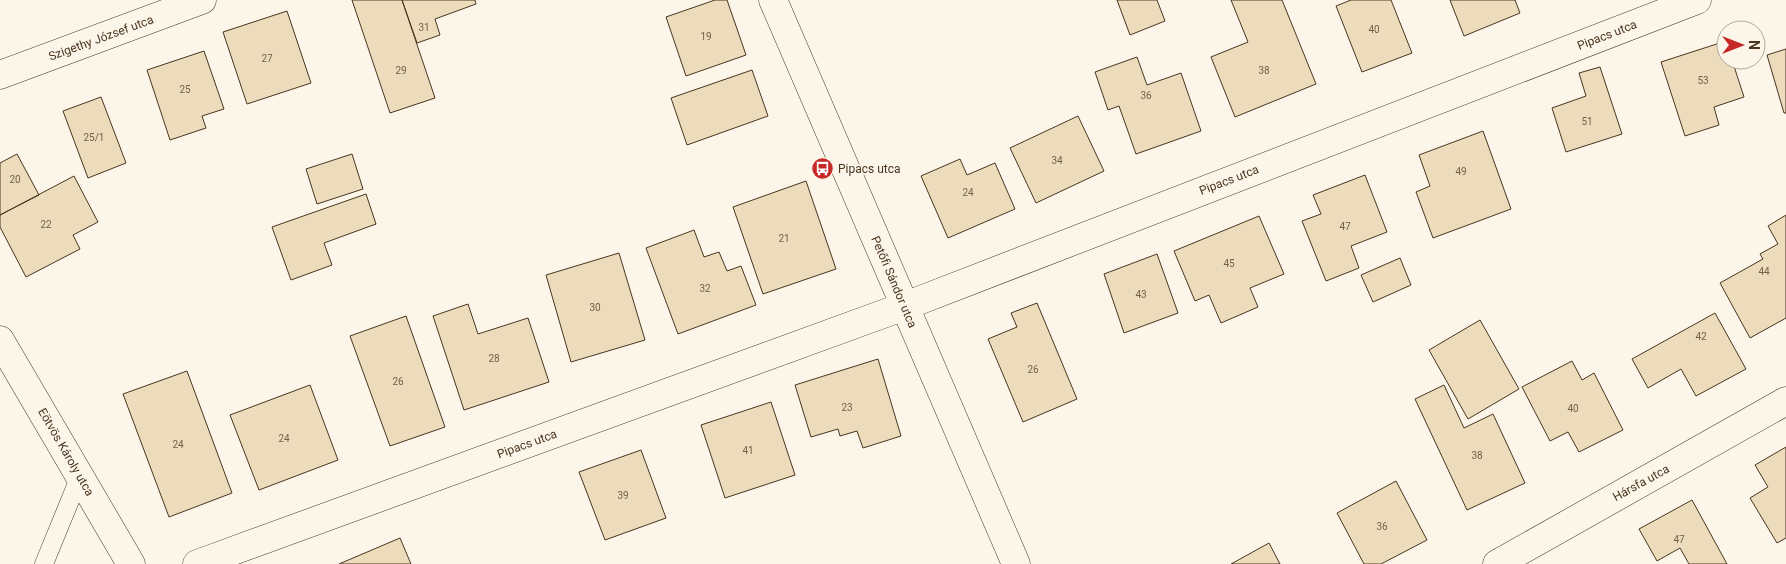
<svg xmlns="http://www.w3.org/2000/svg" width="1786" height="564" font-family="Roboto,sans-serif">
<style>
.building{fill:#ecdcbc;stroke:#4a3520}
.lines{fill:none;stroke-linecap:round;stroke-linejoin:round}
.lane-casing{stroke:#4a3520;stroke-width:19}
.street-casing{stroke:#4a3520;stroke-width:29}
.lane{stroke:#fbf6e9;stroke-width:18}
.street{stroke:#fbf6e9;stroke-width:28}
.labels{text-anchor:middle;stroke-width:4;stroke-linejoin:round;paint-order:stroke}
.number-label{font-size:10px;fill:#725f47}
.street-label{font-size:12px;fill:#4a3520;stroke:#fbf6e9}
.poi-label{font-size:12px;fill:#4a3520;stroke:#fbf6e9;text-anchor:start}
</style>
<rect width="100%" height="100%" fill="#fbf6e9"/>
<path class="building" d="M 352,0 L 402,0 L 435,98 L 390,113 Z
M 402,0 L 475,0 L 476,4 L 435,19 L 440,35 L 417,43 Z
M 715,0 L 727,0 L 746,55 L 686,76 L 666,17 Z
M 1117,0 L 1157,0 L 1165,21 L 1130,35 Z
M 1231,0 L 1282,0 L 1316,84 L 1235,117 L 1211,57 L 1248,42 Z
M 1351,0 L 1391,0 L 1412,53 L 1362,72 L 1336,6 Z
M 1450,0 L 1515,0 L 1520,13 L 1464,36 Z
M 287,11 L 311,83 L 247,104 L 223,32 Z
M 1726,41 L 1726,60 L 1732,60 L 1744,97 L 1714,107 L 1719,125 L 1685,136 L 1661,62 Z
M 1786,49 L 1786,113 L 1784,113 L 1767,55 Z
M 204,51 L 224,109 L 202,116 L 206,128 L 170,140 L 147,70 Z
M 1137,57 L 1147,85 L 1181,73 L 1201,131 L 1136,154 L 1119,106 L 1108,110 L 1095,72 Z
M 1600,67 L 1622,134 L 1566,152 L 1552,108 L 1586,96 L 1579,73 Z
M 752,70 L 768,116 L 687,145 L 671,98 Z
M 101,97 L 126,163 L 88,178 L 63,111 Z
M 1078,116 L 1104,171 L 1036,203 L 1010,148 Z
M 1483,131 L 1511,209 L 1433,238 L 1416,192 L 1430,186 L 1419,155 Z
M 17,154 L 39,195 L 0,215 L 0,163 Z
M 352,154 L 363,189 L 317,204 L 306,169 Z
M 960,159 L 967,175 L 995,163 L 1015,209 L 948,238 L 921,176 Z
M 1365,175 L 1387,232 L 1351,246 L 1359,268 L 1326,281 L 1302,221 L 1321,214 L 1313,195 Z
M 74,176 L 98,222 L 73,235 L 80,249 L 26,277 L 0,227 L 0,215 Z
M 806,181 L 836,269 L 763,294 L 733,207 Z
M 366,194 L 376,224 L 324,243 L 332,265 L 291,280 L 272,227 Z
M 1786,215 L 1786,318 L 1750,338 L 1720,283 L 1763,259 L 1760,254 L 1778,244 L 1768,226 Z
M 1259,216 L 1284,274 L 1250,288 L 1258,307 L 1221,323 L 1209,295 L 1195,301 L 1174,251 Z
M 694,230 L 704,257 L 719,252 L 727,271 L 741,266 L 756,305 L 678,334 L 646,248 Z
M 619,253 L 645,340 L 571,362 L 546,275 Z
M 1157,254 L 1178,313 L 1124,333 L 1104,274 Z
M 1400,258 L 1411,285 L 1373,302 L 1361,275 Z
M 1037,303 L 1077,399 L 1023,422 L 988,339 L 1017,327 L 1011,313 Z
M 468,304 L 478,334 L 528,318 L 549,382 L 464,410 L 433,316 Z
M 1715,313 L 1746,369 L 1696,396 L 1681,369 L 1648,388 L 1632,359 Z
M 406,316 L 445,427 L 390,446 L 350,336 Z
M 1480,320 L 1519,389 L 1468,419 L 1429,350 Z
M 878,359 L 901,436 L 863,448 L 857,431 L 840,436 L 838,429 L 811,437 L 795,385 Z
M 1572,361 L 1582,380 L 1594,373 L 1623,430 L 1579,452 L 1568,432 L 1550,441 L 1522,387 Z
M 187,371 L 232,493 L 169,517 L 123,394 Z
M 310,385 L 338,460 L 259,490 L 230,415 Z
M 1444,385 L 1464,428 L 1493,414 L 1525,483 L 1467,510 L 1415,399 Z
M 771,402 L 795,475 L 725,498 L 701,425 Z
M 1786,447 L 1786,538 L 1777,543 L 1750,498 L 1768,487 L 1755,465 Z
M 641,450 L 666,518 L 605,540 L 579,472 Z
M 1396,481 L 1427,540 L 1381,564 L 1364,564 L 1337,513 Z
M 1692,500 L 1727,564 L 1689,564 L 1680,548 L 1657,561 L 1639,529 Z
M 400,538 L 411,564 L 339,564 Z
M 1269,543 L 1280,564 L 1231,564 Z"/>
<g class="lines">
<defs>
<path id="lane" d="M 44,564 L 80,476"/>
<path id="street" d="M 773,0 L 1016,564
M 0,75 L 202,0
M 0,340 L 131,564
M 197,564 L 905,306 L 1697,0
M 1497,564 L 1786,401"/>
</defs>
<use href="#lane" class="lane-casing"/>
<use href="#street" class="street-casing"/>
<use href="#lane" class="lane"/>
<use href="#street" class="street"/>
</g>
<defs>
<symbol id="bus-disc" viewBox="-11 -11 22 22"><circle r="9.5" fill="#c62828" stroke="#fbf6e9"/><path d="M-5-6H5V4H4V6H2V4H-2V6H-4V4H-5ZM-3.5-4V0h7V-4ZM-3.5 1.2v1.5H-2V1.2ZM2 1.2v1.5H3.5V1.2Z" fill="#fff"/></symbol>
</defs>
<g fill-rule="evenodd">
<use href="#bus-disc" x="810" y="156" width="25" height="25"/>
</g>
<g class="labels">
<g class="number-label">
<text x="424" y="31">31</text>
<text x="1374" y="33">40</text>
<text x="706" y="40">19</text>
<text x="267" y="62">27</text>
<text x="401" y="74">29</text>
<text x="1264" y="74">38</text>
<text x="1703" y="84">53</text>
<text x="185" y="93">25</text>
<text x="1146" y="99">36</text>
<text x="1587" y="125">51</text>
<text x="94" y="141">25/1</text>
<text x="1057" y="164">34</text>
<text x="1461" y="175">49</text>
<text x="15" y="183">20</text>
<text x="968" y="196">24</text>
<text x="46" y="228">22</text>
<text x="1345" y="230">47</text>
<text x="784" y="242">21</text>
<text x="1229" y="267">45</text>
<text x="1764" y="275">44</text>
<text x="705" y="292">32</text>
<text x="1141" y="298">43</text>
<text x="595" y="311">30</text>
<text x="1701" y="340">42</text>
<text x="494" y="362">28</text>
<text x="1033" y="373">26</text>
<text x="398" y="385">26</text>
<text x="847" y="411">23</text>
<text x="1573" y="412">40</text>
<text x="284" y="442">24</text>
<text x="178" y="448">24</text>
<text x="748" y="454">41</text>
<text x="1477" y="459">38</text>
<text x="623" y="499">39</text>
<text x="1382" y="530">36</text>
<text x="1679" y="543">47</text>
</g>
<g class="street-label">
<text transform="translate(1607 35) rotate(-21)" y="4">Pipacs utca</text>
<text transform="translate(101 38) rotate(-20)" y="4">Szigethy József utca</text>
<text transform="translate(1229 180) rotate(-21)" y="4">Pipacs utca</text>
<text transform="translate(894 282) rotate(67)" y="4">Petőfi Sándor utca</text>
<text transform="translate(527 444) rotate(-20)" y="4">Pipacs utca</text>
<text transform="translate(66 452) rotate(60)" y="4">Eötvös Károly utca</text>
<text transform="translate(1641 483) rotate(-29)" y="4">Hársfa utca</text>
</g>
<g class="poi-label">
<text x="838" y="173">Pipacs utca</text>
</g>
</g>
<g transform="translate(1741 45) rotate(90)"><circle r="24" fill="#fbf6e9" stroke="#b4a999"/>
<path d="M0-4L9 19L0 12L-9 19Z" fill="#c62828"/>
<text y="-8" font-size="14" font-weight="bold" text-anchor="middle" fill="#4a3520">N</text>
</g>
</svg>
